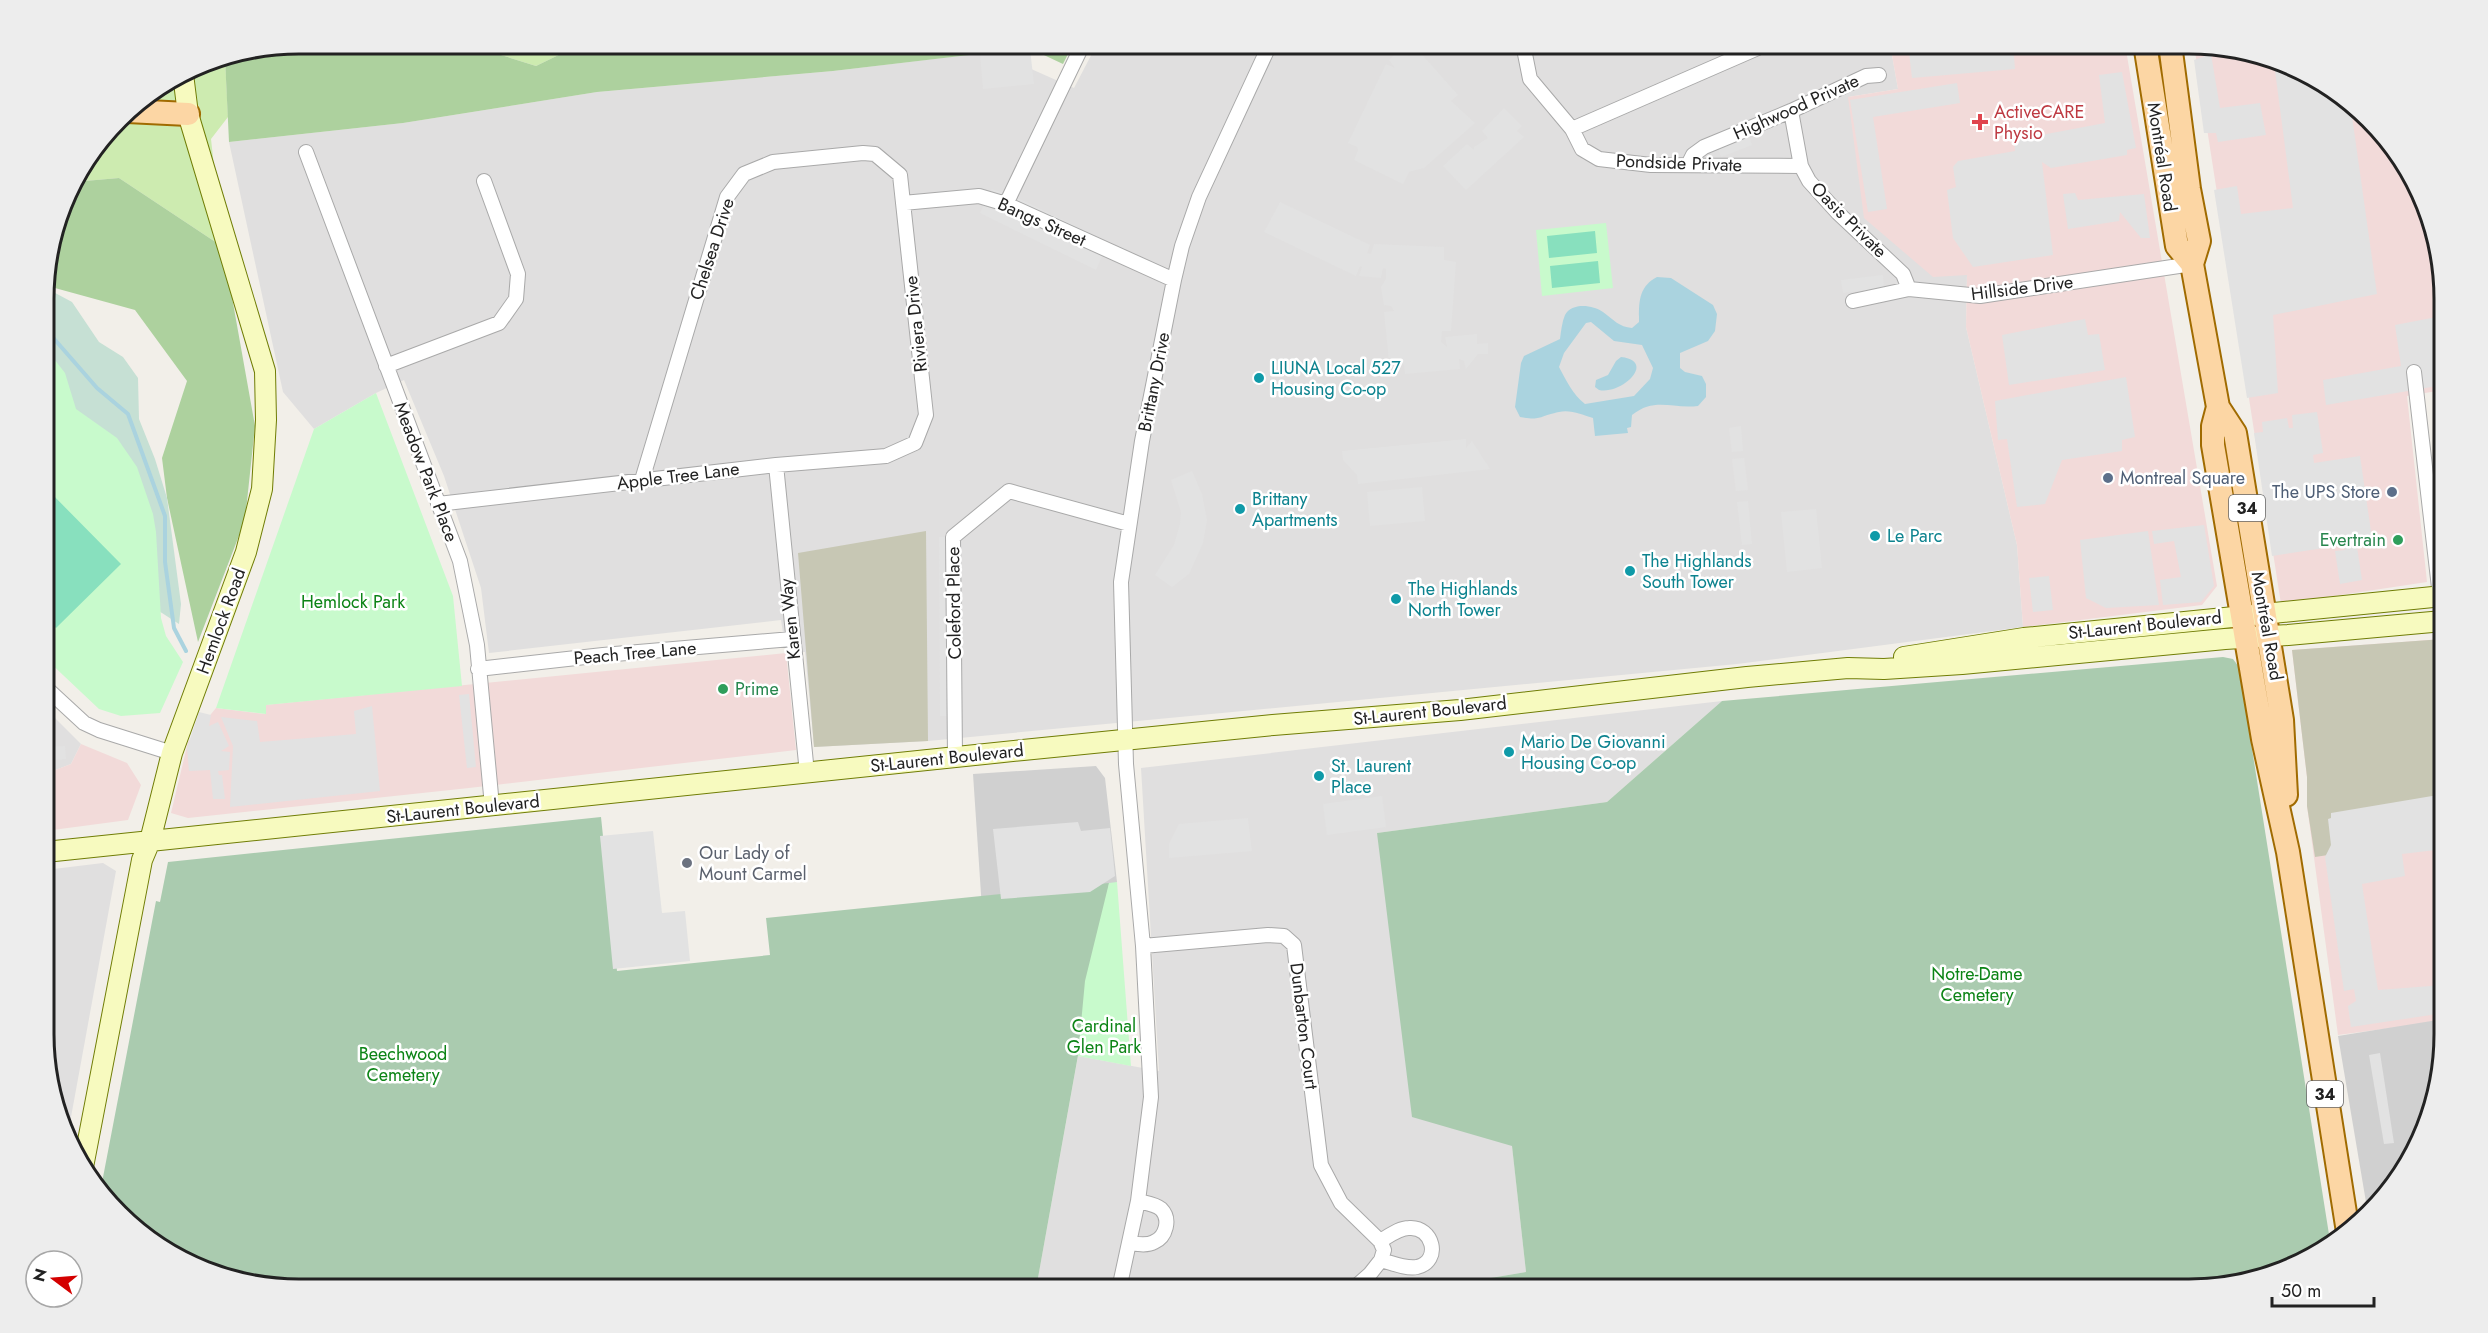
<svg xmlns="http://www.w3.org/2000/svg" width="2488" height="1333" font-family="Jost,sans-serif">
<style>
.residential{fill:#e0dfdf}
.commercial{fill:#f2dad9}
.religious{fill:#d0d0d0}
.construction{fill:#c7c7b4}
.grass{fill:#cdebb0}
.forest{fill:#add19e}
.wetland{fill:#c6e0d4}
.cemetery{fill:#aacbaf}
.park{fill:#c8facc}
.pitch{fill:#88e0be}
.parking{fill:#e2e2e2}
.water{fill:#aad3df;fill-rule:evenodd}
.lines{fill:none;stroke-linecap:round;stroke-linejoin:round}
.stream{stroke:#aad3df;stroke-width:4}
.street-casing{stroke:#a9a9a9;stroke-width:16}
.secondary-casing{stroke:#707d05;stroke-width:22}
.primary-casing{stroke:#a06b00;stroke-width:26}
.street{stroke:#fff;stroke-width:14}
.secondary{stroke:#f7fabf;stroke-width:20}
.primary{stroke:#fcd6a4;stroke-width:22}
.health-dot{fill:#e0444e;stroke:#fff;stroke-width:2}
.culture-dot{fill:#0f9aa8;stroke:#fff;stroke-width:2}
.service-dot{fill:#5c6f8a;stroke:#fff;stroke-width:2}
.leisure-dot{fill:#2e9e5b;stroke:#fff;stroke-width:2}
.worship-dot{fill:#6b7280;stroke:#fff;stroke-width:2}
.labels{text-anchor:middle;stroke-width:5;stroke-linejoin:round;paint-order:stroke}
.shield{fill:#fff;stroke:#646464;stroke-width:1.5}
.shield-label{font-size:16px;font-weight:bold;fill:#222}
.street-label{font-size:18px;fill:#222;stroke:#fff}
.health-label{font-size:18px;fill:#be3a42;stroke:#fff;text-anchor:start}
.culture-label{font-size:18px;fill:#0d838f;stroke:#fff;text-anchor:start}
.service-label{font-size:18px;fill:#4e5e75;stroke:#fff;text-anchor:start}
.leisure-label{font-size:18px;fill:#27864d;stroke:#fff;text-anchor:end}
.park-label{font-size:18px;fill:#0c8416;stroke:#fff}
.worship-label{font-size:18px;fill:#5b616d;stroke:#fff;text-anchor:start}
.rim{fill:none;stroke:#222;stroke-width:3}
</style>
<rect width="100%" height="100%" fill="#f2efe9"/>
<path class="residential" d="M 1097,44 L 1890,44 L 1898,89 L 1848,97 L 1967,274 L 1966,327 L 2017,545 L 2023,627 L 1737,664 L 928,741 L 814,747 L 805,652 L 786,653 L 781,620 L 489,653 L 481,588 L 444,476 L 404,380 L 376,393 L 314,429 L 283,392 L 229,142 L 403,123 L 597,92 L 833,71 L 993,52 L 1074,88 Z
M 2443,390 L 2443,478 L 2434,391 Z
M 1722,701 L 1607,802 L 1377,833 L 1512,1145 L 1526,1272 L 1425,1289 L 1036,1289 L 1078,1056 L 1159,1071 L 1141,768 Z
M 45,708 L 81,744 L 71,764 L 45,774 Z
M 103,863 L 116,871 L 67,1139 L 63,1131 L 46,1068 L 45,870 Z"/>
<path class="commercial" d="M 1890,44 L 2125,44 L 2217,586 L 2202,605 L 2023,627 L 2017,545 L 1966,327 L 1967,275 L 1933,277 L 1864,218 L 1848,97 L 1898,89 Z
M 2194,45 L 2302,70 L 2358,107 L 2401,157 L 2442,266 L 2443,390 L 2407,396 L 2427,582 L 2281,604 Z
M 2443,639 L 2444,1021 L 2338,1035 L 2307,806 L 2307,777 L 2292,650 Z
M 786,653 L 796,750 L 469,788 L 188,818 L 171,813 L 188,742 L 216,708 L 265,714 L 265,705 Z
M 81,744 L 127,763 L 141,785 L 128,820 L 45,831 L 45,774 L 71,764 Z"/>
<path class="religious" d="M 1096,766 L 1105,778 L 1117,882 L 1102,898 L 982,909 L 973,774 Z
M 2444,1019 L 2444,1034 L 2418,1147 L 2381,1203 L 2368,1214 L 2338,1036 Z"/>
<path class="construction" d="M 926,531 L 928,741 L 814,747 L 798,553 Z
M 2443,639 L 2444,823 L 2406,843 L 2315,857 L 2307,806 L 2307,777 L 2292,650 Z"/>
<path class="grass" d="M 299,44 L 593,44 L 571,49 L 536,66 L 485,50 L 436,55 L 376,46 L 273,49 Z
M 225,58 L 228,117 L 211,139 L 223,247 L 119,178 L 73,182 L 130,107 L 202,63 Z"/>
<path class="forest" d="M 589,44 L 1073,44 L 1063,64 L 1029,48 L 833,71 L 597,92 L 403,123 L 229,142 L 225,58 L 273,49 L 376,46 L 436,55 L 485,50 L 536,66 L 577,46 Z
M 119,178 L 223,247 L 255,426 L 245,520 L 198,642 L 167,498 L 162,458 L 187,381 L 135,310 L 44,285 L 70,186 L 73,182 Z"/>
<path class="wetland" d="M 44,287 L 72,302 L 99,342 L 123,357 L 138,378 L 139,419 L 155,459 L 167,498 L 181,604 L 179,624 L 145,602 L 44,449 Z"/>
<path class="cemetery" d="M 2223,657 L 2233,659 L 2239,667 L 2331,1247 L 2271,1276 L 2205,1289 L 1426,1289 L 1526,1272 L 1512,1146 L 1412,1117 L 1377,833 L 1607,802 L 1722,701 Z
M 601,817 L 617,971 L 770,955 L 766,918 L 1109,883 L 1036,1289 L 299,1289 L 186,1263 L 100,1193 L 156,901 L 160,902 L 168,862 Z"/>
<path class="park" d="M 1606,223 L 1613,288 L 1542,296 L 1536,230 Z
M 44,346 L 65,373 L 76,409 L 117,438 L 137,467 L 153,514 L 156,532 L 161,618 L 166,636 L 183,662 L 160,713 L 121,716 L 99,709 L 45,658 Z
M 376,393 L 453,596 L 462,686 L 266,705 L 266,714 L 216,708 L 314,429 Z
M 1117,882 L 1131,1066 L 1078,1056 L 1085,981 L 1109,883 Z"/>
<path class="pitch" d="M 1595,231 L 1597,253 L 1549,258 L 1547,236 Z
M 1598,261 L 1600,283 L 1552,288 L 1550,266 Z
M 45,487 L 121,564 L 56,628 L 45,617 Z"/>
<path class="parking" d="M 1908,44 L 2013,44 L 2015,69 L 1912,78 Z
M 2079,44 L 2114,44 L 2115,50 L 2081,54 Z
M 1401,48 L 1409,56 L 1417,49 L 1458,95 L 1451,101 L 1475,123 L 1424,168 L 1409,172 L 1403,184 L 1354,160 L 1358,150 L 1357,147 L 1348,143 L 1386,64 L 1395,68 L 1389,60 Z
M 1030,49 L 1034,84 L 983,89 L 980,54 Z
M 2211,54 L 2220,108 L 2260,103 L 2266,135 L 2218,142 L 2216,133 L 2204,133 L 2194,60 Z
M 2274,63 L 2302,70 L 2350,102 L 2377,294 L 2273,315 L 2278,393 L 2247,398 L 2214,190 L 2237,186 L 2241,214 L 2293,208 Z
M 2122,72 L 2136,148 L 2127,150 L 2127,155 L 2051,168 L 2042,162 L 2053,255 L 1973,267 L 1953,238 L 1947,190 L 1956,187 L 1953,167 L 1958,161 L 2015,151 L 2014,140 L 2105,123 L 2099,75 Z
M 1957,83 L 1960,103 L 1873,117 L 1887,209 L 1868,212 L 1850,100 Z
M 1504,108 L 1522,126 L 1517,131 L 1524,137 L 1466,190 L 1443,166 L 1467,144 L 1474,150 L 1474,147 L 1488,138 L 1482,131 Z
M 1749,136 L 1752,145 L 1721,157 L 1718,148 Z
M 992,189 L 1024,201 L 1108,242 L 1096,270 L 980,213 Z
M 2075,193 L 2078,200 L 2144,194 L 2150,238 L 2141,238 L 2120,212 L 2119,221 L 2068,229 L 2063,194 Z
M 1280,202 L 1370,245 L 1367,253 L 1371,254 L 1374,244 L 1444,247 L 1444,260 L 1456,262 L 1451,331 L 1442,331 L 1441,342 L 1447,347 L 1445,337 L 1477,334 L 1477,344 L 1488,343 L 1488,354 L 1478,354 L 1466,369 L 1464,361 L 1459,359 L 1460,369 L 1405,374 L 1404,365 L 1399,361 L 1389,361 L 1384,312 L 1394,311 L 1391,306 L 1384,305 L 1381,287 L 1386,279 L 1386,269 L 1383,268 L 1381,278 L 1359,276 L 1362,267 L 1360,266 L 1356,276 L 1264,232 Z
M 1883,275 L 1884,288 L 1843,293 L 1841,280 Z
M 2442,316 L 2443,385 L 2326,405 L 2323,380 L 2401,366 L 2395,325 Z
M 2085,319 L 2088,335 L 2099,334 L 2105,370 L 2009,385 L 2002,335 Z
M 2126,377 L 2135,437 L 2122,440 L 2122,451 L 2062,460 L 2045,504 L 2017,507 L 2007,439 L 1998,440 L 1995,401 Z
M 2317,412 L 2323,453 L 2313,455 L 2314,463 L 2360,456 L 2373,545 L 2357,547 L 2362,580 L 2340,584 L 2335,551 L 2345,550 L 2344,545 L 2272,556 L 2254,433 L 2263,432 L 2262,422 L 2287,418 L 2289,428 L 2293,428 L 2292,415 Z
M 1741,426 L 1743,451 L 1732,452 L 1729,428 Z
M 1466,439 L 1466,448 L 1472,441 L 1490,469 L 1358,484 L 1357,475 L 1343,460 L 1342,451 Z
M 1744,458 L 1748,490 L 1736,491 L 1732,459 Z
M 1192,471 L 1202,494 L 1207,520 L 1203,543 L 1189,574 L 1172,587 L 1155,575 L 1174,545 L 1180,524 L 1181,512 L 1171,480 Z
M 1422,487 L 1425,521 L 1370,526 L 1367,492 Z
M 1748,501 L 1752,544 L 1742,545 L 1737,502 Z
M 1816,509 L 1822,568 L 1787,572 L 1781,512 Z
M 2204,525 L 2214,586 L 2201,602 L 2163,605 L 2160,580 L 2181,577 L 2174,541 L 2154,544 L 2152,531 Z
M 2148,531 L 2159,605 L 2106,608 L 2086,598 L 2080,540 Z
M 939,537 L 946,537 L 948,716 L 940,716 Z
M 2049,576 L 2053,610 L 2033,612 L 2029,578 Z
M 469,694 L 476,767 L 467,768 L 459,695 Z
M 372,706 L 380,791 L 230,807 L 233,746 L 221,717 L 257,721 L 260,742 L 356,734 L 354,711 Z
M 199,712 L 211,715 L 209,726 L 218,722 L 229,746 L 221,751 L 230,752 L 229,770 L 218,771 L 219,775 L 222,775 L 225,799 L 213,799 L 210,770 L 189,771 L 187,748 Z
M 45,736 L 47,747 L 65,746 L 66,759 L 45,761 Z
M 2444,794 L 2444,849 L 2402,854 L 2405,876 L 2362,884 L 2378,990 L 2444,985 L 2444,1013 L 2351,1027 L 2348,1006 L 2356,1001 L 2354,989 L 2344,991 L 2325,857 L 2331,845 L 2328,819 L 2331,818 L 2331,813 Z
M 1382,796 L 1386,827 L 1327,835 L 1323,804 Z
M 1248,818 L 1252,851 L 1169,858 L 1169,844 L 1179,824 Z
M 1078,822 L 1081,831 L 1110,828 L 1115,876 L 1090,892 L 1001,899 L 993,829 Z
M 653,831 L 662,913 L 685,911 L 690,961 L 613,969 L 600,836 Z
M 2380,1053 L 2394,1143 L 2384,1144 L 2369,1055 Z"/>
<path class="water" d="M 1657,277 L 1671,278 L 1713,305 L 1717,314 L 1715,331 L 1708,341 L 1680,353 L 1680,368 L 1685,372 L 1702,376 L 1706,384 L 1706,397 L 1698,406 C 1671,409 1655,397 1632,415 L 1631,427 L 1627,428 L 1628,433 L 1595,436 L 1593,418 C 1583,415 1570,409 1559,412 C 1539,416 1542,421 1520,417 L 1515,407 L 1521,363 L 1524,356 L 1560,339 C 1561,331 1562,322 1565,315 C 1572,302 1593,305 1603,312 C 1614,320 1619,327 1632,328 L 1639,322 C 1639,303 1638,287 1657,277 ZM 1591,322 L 1614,341 L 1642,345 L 1653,368 L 1650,379 L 1634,396 L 1585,404 C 1573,395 1566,380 1559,367 L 1564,353 L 1586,323 Z
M 1621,357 C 1657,361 1622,395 1599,390 L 1595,387 L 1596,380 L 1608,375 L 1616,361 Z"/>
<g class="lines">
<path class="stream" d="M 44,324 L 49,333 L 97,388 L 128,414 L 165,516 L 165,562 L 174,628 L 186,651"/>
<defs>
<path id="street" d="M 1523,44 L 1530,79 L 1572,129 L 1582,149 L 1599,159 L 1651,165 L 1801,166
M 1791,111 L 1801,166 L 1809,181 L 1838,213 L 1903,274 L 1909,289
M 1572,129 L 1767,44
M 306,152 L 460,561 L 477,645 L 492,806
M 1688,165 L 1693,155 L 1704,147 L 1791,111 L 1866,76 L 1879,75
M 903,203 L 979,196 L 1006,204 L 1174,280
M 1006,204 L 1083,44
M 1853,301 L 1909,289 L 1980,296 L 2192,264
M 386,366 L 499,323 L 516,299 L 518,274 L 484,181
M 2414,372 L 2440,596
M 776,465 L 807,773
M 438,504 L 776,465 L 886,456 L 915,443 L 926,415 L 900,175 L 875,154 L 863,153 L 773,162 L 744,174 L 727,197 L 642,480
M 478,669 L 603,655 L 792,639
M 45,687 L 84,723 L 99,730 L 172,753
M 955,758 L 953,537 L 1009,491 L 1129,524
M 1143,946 L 1268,935 L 1284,936 L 1294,945 L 1321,1165 L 1341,1203 L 1380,1241 L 1384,1250 L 1381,1260 L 1370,1274 L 1353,1289
M 1380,1241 C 1389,1236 1399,1228 1409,1228 C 1433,1226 1442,1261 1417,1267 C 1406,1269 1392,1263 1381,1260
M 1129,1243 C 1137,1244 1147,1246 1154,1242 C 1166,1237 1171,1219 1161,1209 C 1155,1204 1145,1203 1138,1201
M 1119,1289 L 1138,1201 L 1151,1097 L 1143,946 L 1126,764 L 1121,582 L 1142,441 L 1174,280 L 1182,246 L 1199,197 L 1270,44"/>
<path id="secondary" d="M 1904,657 L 2024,638 L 2443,596
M 45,852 L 1023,750 L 1273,725 L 1460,710 L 1747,677 L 1848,668 L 1884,669 L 1962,664 L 2225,639 L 2288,635 L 2443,621
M 83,1167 L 142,860 L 150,841 L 172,753 L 246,552 L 262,489 L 266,420 L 265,371 L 188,114 L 183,74"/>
<path id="primary" d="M 2145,44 L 2177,246 L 2192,264
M 2170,44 L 2189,189 L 2199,241 L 2192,264 L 2218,407 L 2235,433 L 2282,720 L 2286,795
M 127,111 L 188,114
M 2218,407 L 2213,426 L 2213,445 L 2263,739 L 2288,852 L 2348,1232"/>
</defs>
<use href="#street" class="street-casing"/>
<use href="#secondary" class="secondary-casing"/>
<use href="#primary" class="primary-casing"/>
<use href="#street" class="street"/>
<use href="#secondary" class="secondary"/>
<use href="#primary" class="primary"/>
</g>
<path class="health-dot" d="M1977 113h6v6h6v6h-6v6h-6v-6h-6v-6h6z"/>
<g class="culture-dot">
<circle cx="1259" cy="378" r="6"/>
<circle cx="1240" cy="509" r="6"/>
<circle cx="1875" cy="536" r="6"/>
<circle cx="1630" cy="571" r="6"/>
<circle cx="1396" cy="599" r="6"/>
<circle cx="1509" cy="752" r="6"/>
<circle cx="1319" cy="776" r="6"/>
</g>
<g class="service-dot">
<circle cx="2108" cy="478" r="6"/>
<circle cx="2392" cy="492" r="6"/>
</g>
<g class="leisure-dot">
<circle cx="2398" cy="540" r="6"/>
<circle cx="723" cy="689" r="6"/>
</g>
<circle class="worship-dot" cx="687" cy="863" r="6"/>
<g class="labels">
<g class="shield">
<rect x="2229" y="495" width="36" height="26" rx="4.5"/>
<rect x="2307" y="1081" width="36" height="26" rx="4.5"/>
</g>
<g class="shield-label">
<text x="2247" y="514">34</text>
<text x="2325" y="1100">34</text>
</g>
<g class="street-label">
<text transform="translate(1796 107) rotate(-24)" y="6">Highwood Private</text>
<text transform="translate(2162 157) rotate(81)" y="6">Montréal Road</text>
<text transform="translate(1679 163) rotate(2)" y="6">Pondside Private</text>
<text transform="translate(1849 220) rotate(45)" y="6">Oasis Private</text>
<text transform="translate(1042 222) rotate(24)" y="6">Bangs Street</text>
<text transform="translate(712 249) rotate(-72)" y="6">Chelsea Drive</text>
<text transform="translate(2022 288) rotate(-7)" y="6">Hillside Drive</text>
<text transform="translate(916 324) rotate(-96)" y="6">Riviera Drive</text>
<text transform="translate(1154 382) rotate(-79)" y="6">Brittany Drive</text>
<text transform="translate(426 472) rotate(69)" y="6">Meadow Park Place</text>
<text transform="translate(678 476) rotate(-7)" y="6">Apple Tree Lane</text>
<text transform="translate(954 603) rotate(-91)" y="6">Coleford Place</text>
<text transform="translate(790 619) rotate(-96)" y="6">Karen Way</text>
<text transform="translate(221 621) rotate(-70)" y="6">Hemlock Road</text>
<text transform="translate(2145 625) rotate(-6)" y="6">St-Laurent Boulevard</text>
<text transform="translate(2267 626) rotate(80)" y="6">Montréal Road</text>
<text transform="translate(635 653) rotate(-5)" y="6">Peach Tree Lane</text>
<text transform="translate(1430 711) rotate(-6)" y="6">St-Laurent Boulevard</text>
<text transform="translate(947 758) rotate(-6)" y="6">St-Laurent Boulevard</text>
<text transform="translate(463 809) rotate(-6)" y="6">St-Laurent Boulevard</text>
<text transform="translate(1304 1026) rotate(83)" y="6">Dunbarton Court</text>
</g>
<g class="health-label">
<text x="1994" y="118">ActiveCARE<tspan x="1994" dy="21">Physio</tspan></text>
</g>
<g class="culture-label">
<text x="1271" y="374">LIUNA Local 527<tspan x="1271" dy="21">Housing Co-op</tspan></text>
<text x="1252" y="505">Brittany<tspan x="1252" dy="21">Apartments</tspan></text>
<text x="1887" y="542">Le Parc</text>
<text x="1642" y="567">The Highlands<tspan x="1642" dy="21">South Tower</tspan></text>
<text x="1408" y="595">The Highlands<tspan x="1408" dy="21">North Tower</tspan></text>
<text x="1521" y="748">Mario De Giovanni<tspan x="1521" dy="21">Housing Co-op</tspan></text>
<text x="1331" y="772">St. Laurent<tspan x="1331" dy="21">Place</tspan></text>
</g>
<g class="service-label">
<text x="2120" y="484">Montreal Square</text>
<text x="2380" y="498" text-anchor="end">The UPS Store</text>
</g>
<g class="leisure-label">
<text x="2386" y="546">Evertrain</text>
<text x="735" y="695" text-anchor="start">Prime</text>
</g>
<g class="park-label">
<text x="353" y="608">Hemlock Park</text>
<text x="1977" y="980">Notre-Dame<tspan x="1977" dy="21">Cemetery</tspan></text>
<text x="1104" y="1032">Cardinal<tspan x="1104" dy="21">Glen Park</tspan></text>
<text x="403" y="1060">Beechwood<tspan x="403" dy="21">Cemetery</tspan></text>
</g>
<g class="worship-label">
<text x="699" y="859">Our Lady of<tspan x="699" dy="21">Mount Carmel</tspan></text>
</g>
</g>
<path d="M0 0H2488V1333H0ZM299 54H2189A245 245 0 0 1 2434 299V1034A245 245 0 0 1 2189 1279H299A245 245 0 0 1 54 1034V299A245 245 0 0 1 299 54Z" fill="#ededed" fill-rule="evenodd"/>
<path class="rim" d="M299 54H2189A245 245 0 0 1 2434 299V1034A245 245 0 0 1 2189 1279H299A245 245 0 0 1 54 1034V299A245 245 0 0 1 299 54Z"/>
<g transform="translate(54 1279) rotate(286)"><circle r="28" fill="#ffffff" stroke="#a7a7a7" stroke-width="1.5"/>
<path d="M0-4.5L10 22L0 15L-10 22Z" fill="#d40000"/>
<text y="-9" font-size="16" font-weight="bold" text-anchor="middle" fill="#222222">N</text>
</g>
<path d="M2272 1297v9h102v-9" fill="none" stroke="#222222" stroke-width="3"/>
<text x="2281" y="1297" font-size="18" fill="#222222" stroke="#ffffff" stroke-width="4.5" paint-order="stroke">50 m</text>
</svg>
